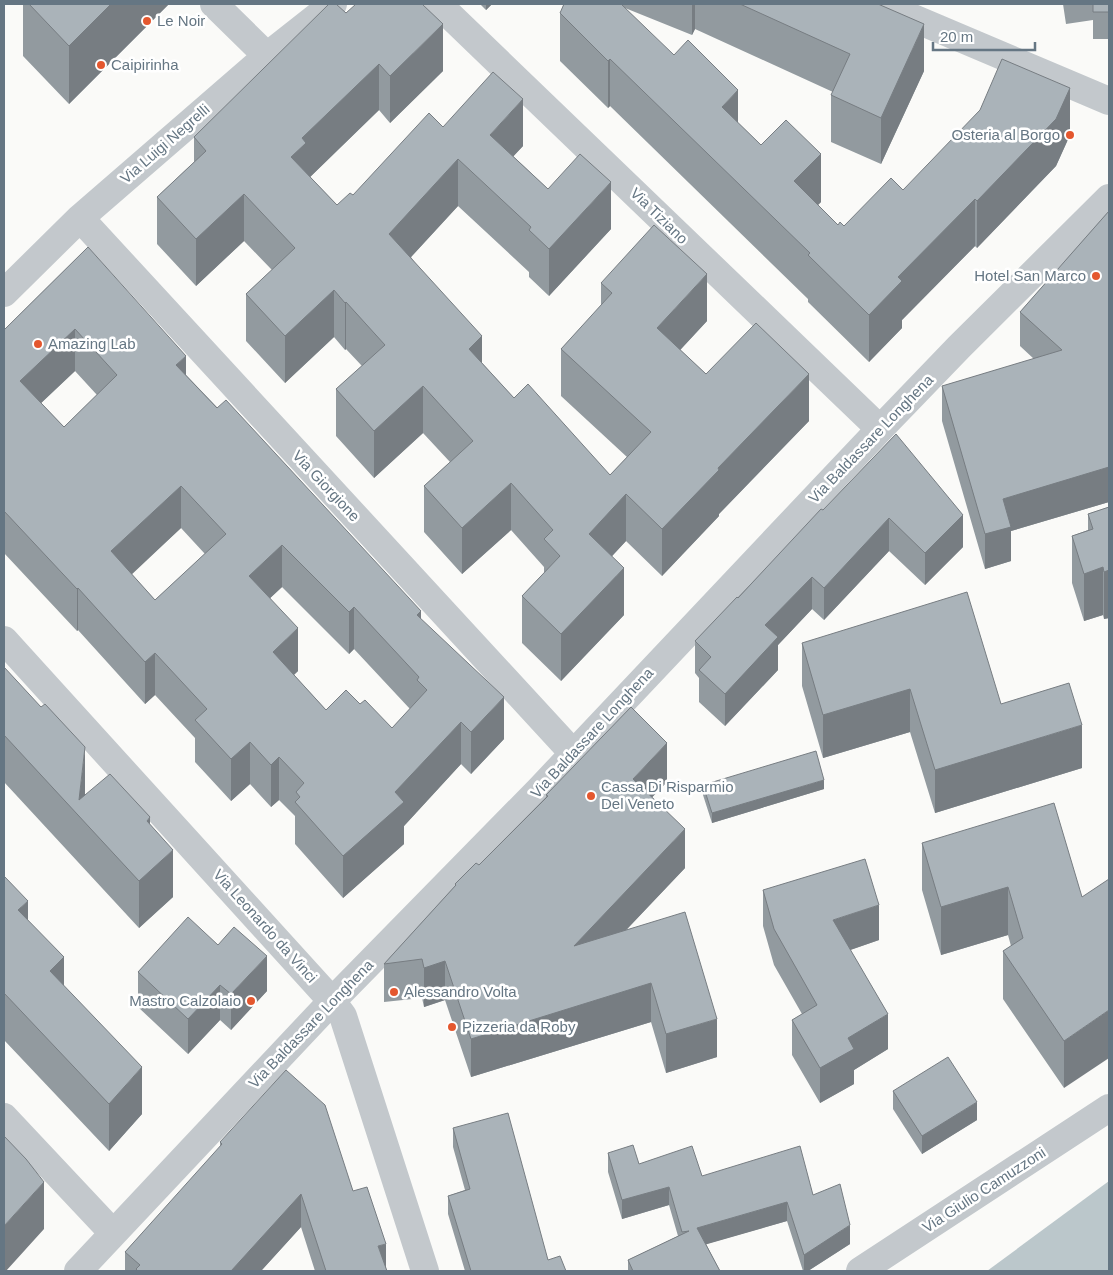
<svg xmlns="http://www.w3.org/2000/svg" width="1113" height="1275" font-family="Arial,sans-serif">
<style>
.water{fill:#bbc7cb}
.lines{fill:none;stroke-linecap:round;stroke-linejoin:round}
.street{stroke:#c3c8cc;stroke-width:28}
.wall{fill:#929a9f;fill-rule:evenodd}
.shaded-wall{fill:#777d82}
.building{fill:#aab3b9;stroke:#777d82;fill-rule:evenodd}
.poi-dot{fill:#e4572e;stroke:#fff;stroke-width:2}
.labels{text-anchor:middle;stroke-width:5;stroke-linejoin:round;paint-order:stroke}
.poi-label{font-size:15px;fill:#657683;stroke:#fff;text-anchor:start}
.street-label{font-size:15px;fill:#657683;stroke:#fff}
</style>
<rect width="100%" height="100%" fill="#fafaf8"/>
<path class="water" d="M 1109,1181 L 1109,1271 L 987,1271 Z"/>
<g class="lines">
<path class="street" d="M 214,4 L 267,56
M 438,4 L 880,429
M 880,4 L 1109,101
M 80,218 L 573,753
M 4,293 L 80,218 L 267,56 L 333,4
M 4,640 L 332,1001 L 343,1016 L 425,1271
M 4,1117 L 113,1233
M 78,1271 L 332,1001 L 540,789 L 880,429 L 959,347 L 1109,198
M 860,1271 L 1109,1108"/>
</g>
<path class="wall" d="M 23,4 L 169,4 L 69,104 L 23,56 Z
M 480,4 L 492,4 L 486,10 Z
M 564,4 L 878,4 L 924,71 L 881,164 L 831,142 L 831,95 L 833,92 L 695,29 L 692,35 L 625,8 L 738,123 L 821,202 L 818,205 L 838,225 L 844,226 L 903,190 L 1070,135 L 1056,166 L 977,248 L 975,246 L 902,320 L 902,328 L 869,362 L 808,302 L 808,299 L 610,106 L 608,108 L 560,61 L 560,13 Z
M 1063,4 L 1109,4 L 1109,39 L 1093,39 L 1093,20 L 1066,24 Z
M 346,13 L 443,71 L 390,123 L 379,110 L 310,177 L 337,205 L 353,195 L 443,127 L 523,146 L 513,156 L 548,189 L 611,229 L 549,296 L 529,277 L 529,272 L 458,206 L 411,257 L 482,363 L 514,398 L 610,475 L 627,457 L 561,396 L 561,349 L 601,306 L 601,283 L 707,321 L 680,350 L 706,374 L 809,421 L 719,514 L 719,516 L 662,576 L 626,541 L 612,556 L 624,615 L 561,681 L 522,643 L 522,596 L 544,573 L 544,567 L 511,530 L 462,574 L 424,532 L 424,486 L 450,462 L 423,433 L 374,478 L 336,436 L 336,389 L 362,366 L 346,349 L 345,350 L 334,337 L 285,383 L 246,341 L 246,294 L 272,270 L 244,241 L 196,286 L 157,244 L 157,197 L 194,162 L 194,137 Z
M 1109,211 L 1109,502 L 1011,531 L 1011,561 L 985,569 L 942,421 L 942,386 L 1034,359 L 1020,346 L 1020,312 Z
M 88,247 L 186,375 L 421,619 L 504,739 L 471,774 L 461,764 L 404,826 L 404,844 L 343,898 L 295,844 L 295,816 L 279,800 L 271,807 L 250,784 L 231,801 L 195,762 L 195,738 L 155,695 L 145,704 L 78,630 L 77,631 L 4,553 L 4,330 ZM 75,371 L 97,395 L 64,427 L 41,403 ZM 181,528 L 205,554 L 155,600 L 131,574 ZM 282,587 L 349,654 L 354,649 L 410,709 L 392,728 L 360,704 L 326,710 L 294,675 L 298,671 L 270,598 Z
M 896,434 L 963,547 L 925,585 L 889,551 L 824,620 L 812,609 L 778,645 L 778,670 L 725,726 L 699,702 L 699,678 L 695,673 L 695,641 L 823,510 Z
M 1109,507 L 1109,618 L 1104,619 L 1103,615 L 1084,621 L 1072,583 L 1072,536 L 1088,530 L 1088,514 Z
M 802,643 L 1001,704 L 1082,768 L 935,813 L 910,732 L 823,758 L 802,686 Z
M 4,667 L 85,795 L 150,825 L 173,897 L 139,928 L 4,782 Z
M 667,782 L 652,797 L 685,868 L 626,930 L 717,1057 L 666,1073 L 651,1022 L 471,1077 L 445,1000 L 424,1007 L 422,998 L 384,1002 L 384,964 L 455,886 L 455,884 L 479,865 L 546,797 L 546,795 Z
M 703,785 L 824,789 L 712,823 L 703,795 Z
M 922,843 L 1082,897 L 1064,1088 L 1003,999 L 1003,951 L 1011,946 L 1008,935 L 941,955 L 922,890 Z
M 4,876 L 64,986 L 142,1114 L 109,1151 L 4,1040 Z
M 763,890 L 879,940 L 850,950 L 888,1049 L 854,1070 L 854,1084 L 820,1103 L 792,1055 L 792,1020 L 802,1014 L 774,965 L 763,926 Z
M 138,972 L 267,991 L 231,1030 L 220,1020 L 188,1054 L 138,1007 Z
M 893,1091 L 977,1120 L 922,1154 L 893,1109 Z
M 453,1128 L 548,1260 L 566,1271 L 465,1271 L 448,1214 L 448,1196 L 465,1190 L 453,1147 Z
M 220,1142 L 353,1191 L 387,1271 L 315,1271 L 301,1227 L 261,1271 L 125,1271 L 125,1252 L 220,1148 Z
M 608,1153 L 639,1164 L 702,1176 L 813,1195 L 850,1244 L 808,1271 L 803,1271 L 787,1221 L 706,1244 L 720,1271 L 628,1271 L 628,1260 L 678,1236 L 669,1205 L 622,1219 L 608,1172 Z"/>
<path class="shaded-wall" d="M 111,4 L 169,4 L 69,104 L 69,46 Z
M 486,4 L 492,4 L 486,10 Z
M 692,4 L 695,4 L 695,29 L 692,35 Z
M 443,24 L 443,71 L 390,123 L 390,76 Z
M 924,24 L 924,71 L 881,164 L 881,118 Z
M 610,59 L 610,106 L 608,108 L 608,61 Z
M 379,64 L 379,110 L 306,181 L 291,157 L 302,138 Z
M 1070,88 L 1070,135 L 1056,166 L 977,248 L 977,201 Z
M 738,90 L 738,137 L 722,107 Z
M 523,99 L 523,146 L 490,182 L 490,135 Z
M 821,154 L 821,202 L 794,228 L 794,181 Z
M 458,159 L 458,206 L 389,281 L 389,234 Z
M 611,182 L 611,229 L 549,296 L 549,249 Z
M 244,194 L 244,241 L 196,286 L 196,239 Z
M 975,199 L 975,246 L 902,320 L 902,328 L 869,362 L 869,315 L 898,277 Z
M 707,274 L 707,321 L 657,375 L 657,328 Z
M 334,290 L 334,337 L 285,383 L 285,336 Z
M 346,302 L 346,349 L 345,350 L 345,303 Z
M 75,329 L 75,371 L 20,423 L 20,381 Z
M 482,336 L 482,383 L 469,349 Z
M 186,356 L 186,398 L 176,365 Z
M 809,374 L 809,421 L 719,514 L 719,516 L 662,576 L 662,529 L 718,468 Z
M 423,386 L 423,433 L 374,478 L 374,431 Z
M 1109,467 L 1109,502 L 1011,531 L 1011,561 L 985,569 L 985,534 L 1003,499 Z
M 511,483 L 511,530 L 462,574 L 462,528 Z
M 181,486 L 181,528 L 111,594 L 111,551 Z
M 626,494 L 626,541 L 589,581 L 589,534 Z
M 963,515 L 963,547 L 925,585 L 925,553 Z
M 889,518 L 889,551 L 824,620 L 824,588 Z
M 282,545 L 282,587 L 249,618 L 249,576 Z
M 1103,567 L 1103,615 L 1084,621 L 1084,574 Z
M 624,568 L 624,615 L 561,681 L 561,634 Z
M 1109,570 L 1109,618 L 1104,619 L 1104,572 Z
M 812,577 L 812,609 L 778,645 L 778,670 L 725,726 L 725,694 L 765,625 Z
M 78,588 L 78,630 L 77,631 L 77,589 Z
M 354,607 L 354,649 L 349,654 L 349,612 Z
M 421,611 L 421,653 L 417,615 Z
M 298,628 L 298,671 L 273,694 L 273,652 Z
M 155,653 L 155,695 L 145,704 L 145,662 Z
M 910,689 L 910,732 L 823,758 L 823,715 Z
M 504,697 L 504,739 L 471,774 L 471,732 Z
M 461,722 L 461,764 L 404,826 L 404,844 L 343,898 L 343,856 L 395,792 Z
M 1082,725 L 1082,768 L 935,813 L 935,770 Z
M 250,742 L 250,784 L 231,801 L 231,759 Z
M 667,743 L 667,782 L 633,817 L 633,779 Z
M 85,747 L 85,794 L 82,819 L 79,800 Z
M 279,757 L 279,800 L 271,807 L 271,765 Z
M 824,780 L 824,789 L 712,823 L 712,813 Z
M 150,817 L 150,864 L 147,821 Z
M 685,829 L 685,868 L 574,985 L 574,946 Z
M 173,850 L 173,897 L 139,928 L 139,881 Z
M 1008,887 L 1008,935 L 941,955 L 941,907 Z
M 28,901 L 28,948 L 18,910 Z
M 879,905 L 879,940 L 833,956 L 833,920 Z
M 267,956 L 267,991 L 231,1030 L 231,994 Z
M 64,957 L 64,1005 L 50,971 Z
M 445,961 L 445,1000 L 424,1007 L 424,968 Z
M 651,983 L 651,1022 L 471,1077 L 471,1039 Z
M 220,985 L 220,1020 L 188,1054 L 188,1019 Z
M 1109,1010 L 1109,1058 L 1064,1088 L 1064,1041 Z
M 888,1014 L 888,1049 L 854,1070 L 854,1084 L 820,1103 L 820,1068 L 848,1038 Z
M 717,1019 L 717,1057 L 666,1073 L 666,1034 Z
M 142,1067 L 142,1114 L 109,1151 L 109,1104 Z
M 977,1102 L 977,1120 L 922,1154 L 922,1136 Z
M 44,1182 L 44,1229 L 6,1271 L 4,1271 L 4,1226 Z
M 669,1187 L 669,1205 L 622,1219 L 622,1200 Z
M 301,1194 L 301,1227 L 261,1271 L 231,1271 Z
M 787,1202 L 787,1221 L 697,1247 L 697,1228 Z
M 850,1225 L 850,1244 L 808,1271 L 804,1271 L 804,1255 Z
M 386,1244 L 386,1271 L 378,1246 Z"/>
<path class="building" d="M 29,4 L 111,4 L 69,46 Z
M 329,4 L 336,4 L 346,13 L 356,4 L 422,4 L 443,24 L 390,76 L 379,64 L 302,138 L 306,143 L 291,157 L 337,205 L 350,193 L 353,195 L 429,113 L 443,127 L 493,72 L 523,99 L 490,135 L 548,189 L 580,154 L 611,182 L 549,249 L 529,230 L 531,227 L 458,159 L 389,234 L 482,336 L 469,349 L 514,398 L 528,384 L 610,475 L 651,432 L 561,349 L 612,293 L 601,283 L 654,225 L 707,274 L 657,328 L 706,374 L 756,323 L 809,374 L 718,468 L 719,470 L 662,529 L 626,494 L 589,534 L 624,568 L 561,634 L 522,596 L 560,556 L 544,539 L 553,530 L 511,483 L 462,528 L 424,486 L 473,441 L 423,386 L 374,431 L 336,389 L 385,345 L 346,302 L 345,303 L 334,290 L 285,336 L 246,294 L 295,248 L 244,194 L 196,239 L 157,197 L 206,151 L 194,137 Z
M 564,4 L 621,4 L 674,55 L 688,40 L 738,90 L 722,107 L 761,145 L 786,120 L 821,154 L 794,181 L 838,225 L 840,222 L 844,226 L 891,178 L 903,190 L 980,110 L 1002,59 L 1070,88 L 1056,119 L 977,201 L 975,199 L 898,277 L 902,281 L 869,315 L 808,255 L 810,253 L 610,59 L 608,61 L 560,13 Z
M 740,4 L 878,4 L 924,24 L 881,118 L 831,95 L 850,54 Z
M 1093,4 L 1109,4 L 1109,12 L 1093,12 Z
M 1109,211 L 1109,467 L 1003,499 L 1011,527 L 985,534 L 942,386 L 1062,350 L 1020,312 Z
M 88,247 L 186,356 L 176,365 L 217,408 L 226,400 L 421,611 L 417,615 L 504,697 L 471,732 L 461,722 L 395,792 L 404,802 L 343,856 L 295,802 L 300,797 L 296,792 L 304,783 L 279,757 L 271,765 L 250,742 L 231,759 L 195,720 L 207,709 L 155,653 L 145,662 L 78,588 L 77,589 L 4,511 L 4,330 ZM 75,329 L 117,375 L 64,427 L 20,381 ZM 181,486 L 226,534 L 155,600 L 111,551 ZM 282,545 L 349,612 L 354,607 L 419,677 L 417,680 L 427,690 L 392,728 L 365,700 L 360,704 L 346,690 L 326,710 L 273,652 L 298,628 L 249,576 Z
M 896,434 L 963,515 L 925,553 L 889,518 L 824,588 L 812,577 L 765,625 L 778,637 L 725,694 L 699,670 L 711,657 L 695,641 L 737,597 L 738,598 L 821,509 L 823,510 Z
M 1109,507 L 1109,570 L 1104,572 L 1103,567 L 1084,574 L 1072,536 L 1093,529 L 1088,514 Z
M 967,592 L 1001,704 L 1069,683 L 1082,725 L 935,770 L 910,689 L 823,715 L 802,643 Z
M 4,667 L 41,707 L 45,704 L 85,747 L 79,800 L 110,774 L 150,817 L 147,821 L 173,850 L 139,881 L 4,735 Z
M 631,707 L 667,743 L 633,779 L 685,829 L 574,946 L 685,912 L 717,1019 L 666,1034 L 651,983 L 471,1039 L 445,961 L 424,968 L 422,959 L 384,964 L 456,885 L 455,884 L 476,863 L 479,865 L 548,796 L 546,795 Z
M 816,751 L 824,780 L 712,813 L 703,785 Z
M 1054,803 L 1082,897 L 1109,879 L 1109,1010 L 1064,1041 L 1003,951 L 1023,938 L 1008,887 L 941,907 L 922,843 Z
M 865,859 L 879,905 L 833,920 L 888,1014 L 848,1038 L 854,1049 L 820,1068 L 792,1020 L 817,1005 L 774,929 L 763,890 Z
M 4,876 L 28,901 L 18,910 L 64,957 L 50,971 L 142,1067 L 109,1104 L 4,993 Z
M 188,917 L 218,945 L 234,927 L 267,956 L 231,994 L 220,985 L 188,1019 L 138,972 Z
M 948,1057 L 977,1102 L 922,1136 L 893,1091 Z
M 286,1070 L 325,1105 L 353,1191 L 367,1187 L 386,1244 L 378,1246 L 387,1271 L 326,1271 L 301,1194 L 231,1271 L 138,1271 L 136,1269 L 140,1265 L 125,1252 L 222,1144 L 220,1142 Z
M 508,1113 L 548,1260 L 560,1256 L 566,1271 L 471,1271 L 448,1196 L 470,1189 L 453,1128 Z
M 4,1136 L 26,1159 L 44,1182 L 4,1226 Z
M 633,1145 L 639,1164 L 692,1146 L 702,1176 L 800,1146 L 813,1195 L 840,1184 L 850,1225 L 804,1255 L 787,1202 L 697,1228 L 720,1271 L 633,1271 L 628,1260 L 689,1231 L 682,1232 L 669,1187 L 622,1200 L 608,1153 Z"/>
<g class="poi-dot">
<circle cx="147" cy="21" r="5"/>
<circle cx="101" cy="65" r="5"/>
<circle cx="1070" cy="135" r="5"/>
<circle cx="1096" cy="276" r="5"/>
<circle cx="38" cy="344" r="5"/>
<circle cx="591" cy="796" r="5"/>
<circle cx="394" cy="992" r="5"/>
<circle cx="251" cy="1001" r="5"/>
<circle cx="452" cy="1027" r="5"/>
</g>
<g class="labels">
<g class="poi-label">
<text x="157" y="26">Le Noir</text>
<text x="111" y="70">Caipirinha</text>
<text x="1060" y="140" text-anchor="end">Osteria al Borgo</text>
<text x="1086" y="281" text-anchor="end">Hotel San Marco</text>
<text x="48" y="349">Amazing Lab</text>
<text x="601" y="792">Cassa Di Risparmio<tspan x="601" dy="17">Del Veneto</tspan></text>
<text x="404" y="997">Alessandro Volta</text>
<text x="241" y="1006" text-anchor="end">Mastro Calzolaio</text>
<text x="462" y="1032">Pizzeria da Roby</text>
</g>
<g class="street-label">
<text transform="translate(165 144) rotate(-41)" y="5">Via Luigi Negrelli</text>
<text transform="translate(659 216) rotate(44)" y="5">Via Tiziano</text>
<text transform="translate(871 439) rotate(-46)" y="5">Via Baldassare Longhena</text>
<text transform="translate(326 486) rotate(47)" y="5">Via Giorgione</text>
<text transform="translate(592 733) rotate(-47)" y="5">Via Baldassare Longhena</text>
<text transform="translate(265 926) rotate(48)" y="5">Via Leonardo da Vinci</text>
<text transform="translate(311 1024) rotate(-46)" y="5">Via Baldassare Longhena</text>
<text transform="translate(984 1190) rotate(-33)" y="5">Via Giulio Camuzzoni</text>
</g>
</g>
<rect width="1113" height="1275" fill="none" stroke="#657683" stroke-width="10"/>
<path d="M933 42v8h102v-8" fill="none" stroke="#657683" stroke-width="2.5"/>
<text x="940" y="42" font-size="15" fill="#657683" stroke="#ffffff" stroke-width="4" paint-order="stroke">20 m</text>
</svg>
